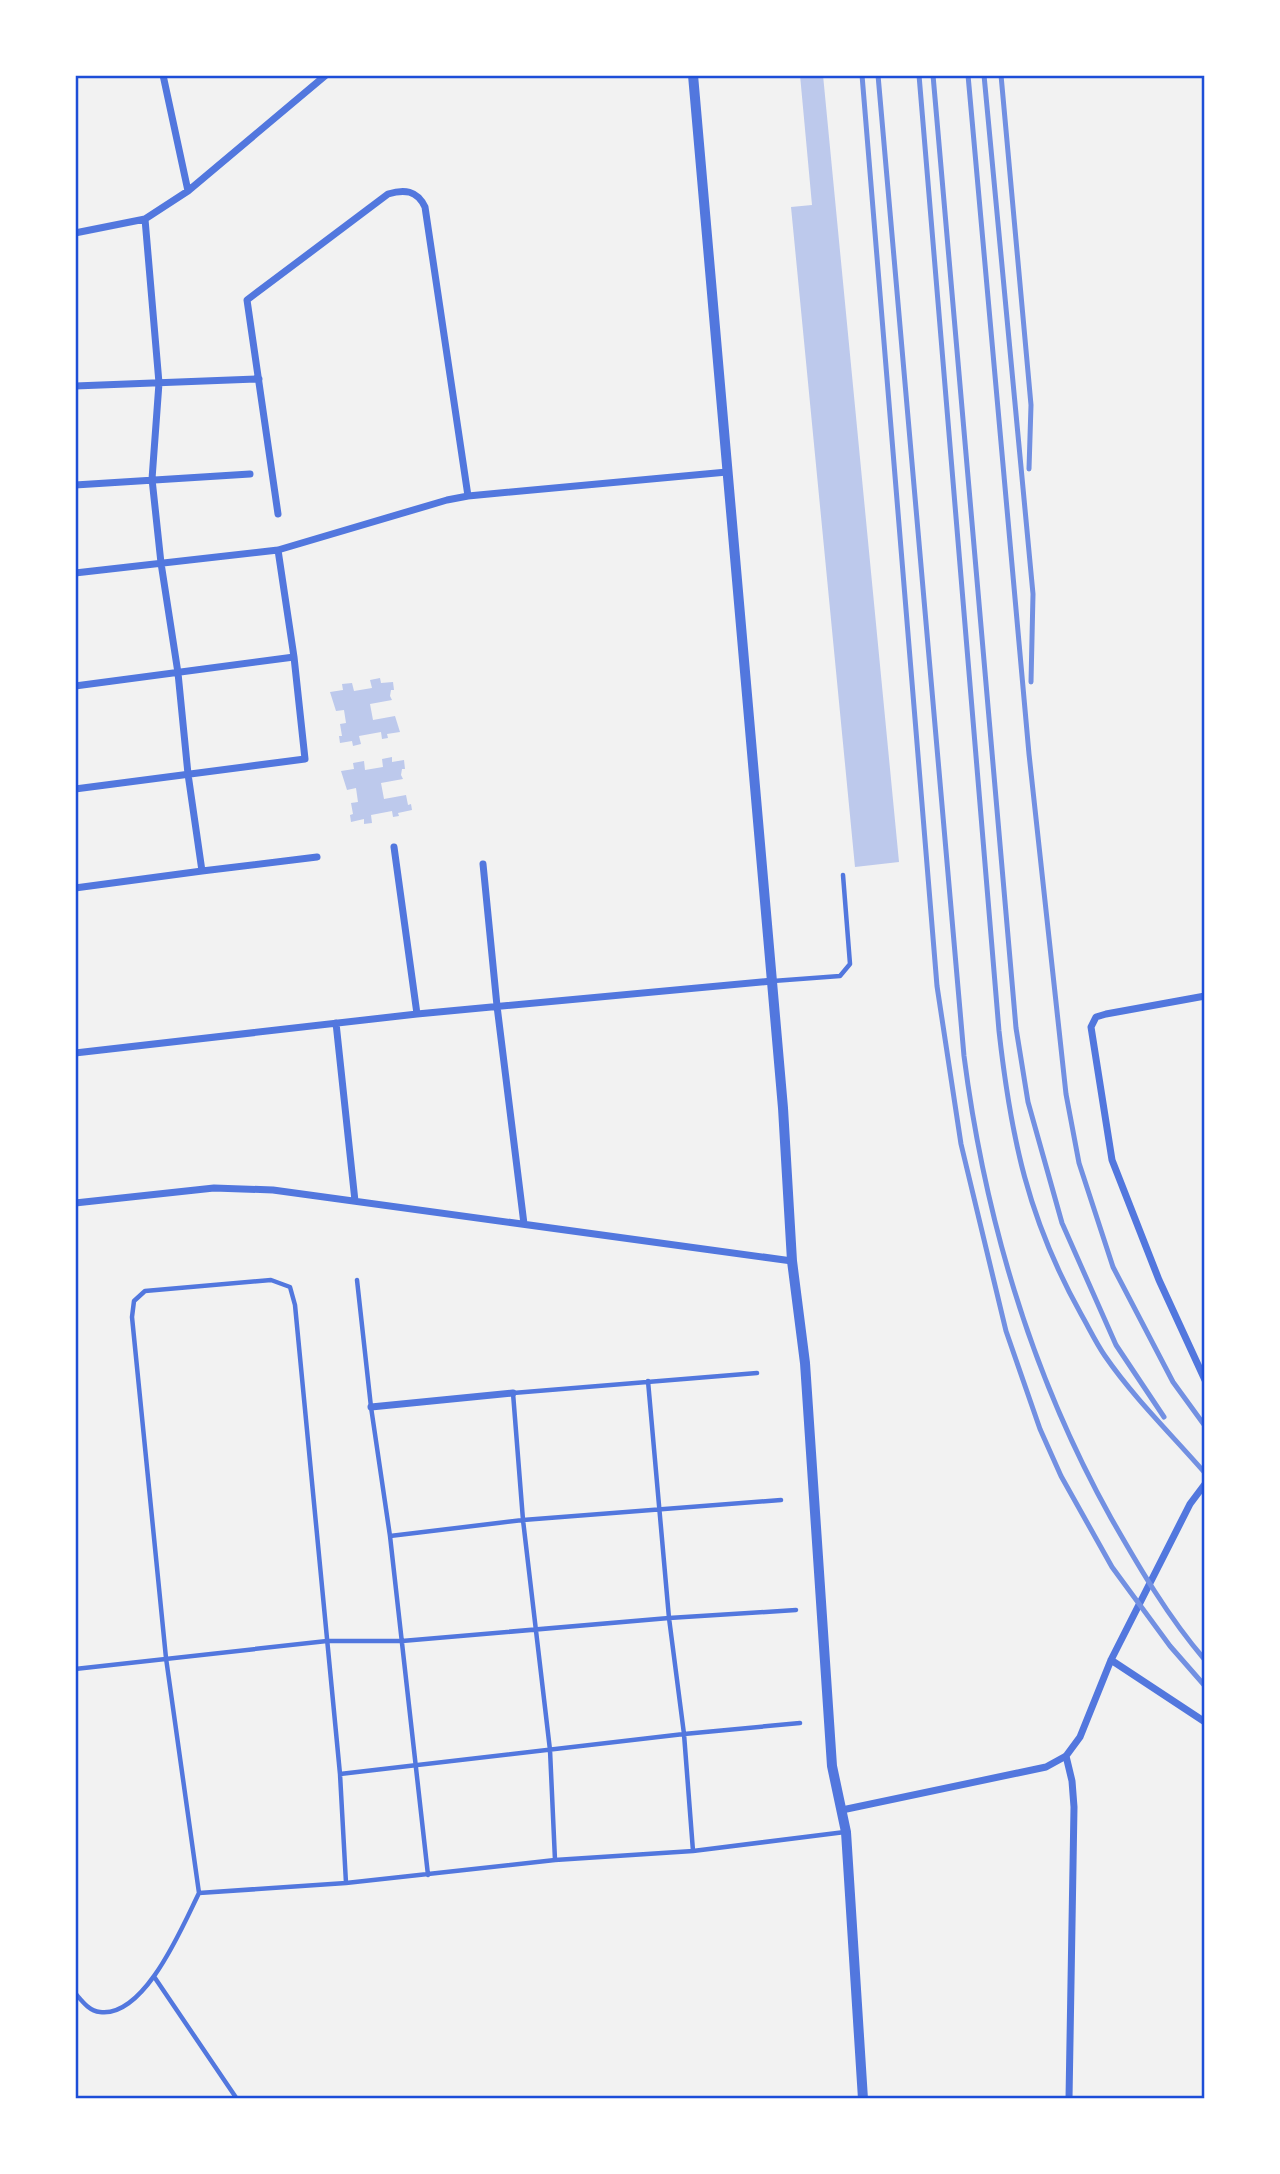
<svg xmlns="http://www.w3.org/2000/svg" width="1280" height="2174" font-family="Barlow,sans-serif">
<style>
.building{fill:#bdc9ec}
.lines{fill:none;stroke-linecap:round;stroke-linejoin:round}
.service{stroke:#5277de;stroke-width:4.5}
.minor{stroke:#5277de;stroke-width:7}
.tertiary{stroke:#5277de;stroke-width:10}
.rail{stroke:#7290e2;stroke-width:5}
.neatline{fill:none;stroke:#1d4ed8;stroke-width:2.5}
</style>
<rect width="100%" height="100%" fill="#f2f2f2"/>
<path class="building" d="M 800,75 L 823,75 L 899,862 L 855,867 L 791,207 L 812,205 Z
M 380,678 L 381,683 L 393,682 L 394,690 L 391,690 L 390,696 L 392,700 L 370,704 L 373,720 L 395,716 L 400,732 L 387,734 L 388,738 L 382,739 L 381,732 L 359,736 L 361,744 L 353,746 L 352,741 L 340,743 L 339,736 L 342,736 L 340,724 L 346,723 L 344,710 L 336,711 L 330,692 L 343,690 L 342,684 L 352,683 L 354,691 L 372,688 L 370,680 Z
M 392,757 L 392,762 L 404,760 L 405,769 L 402,769 L 401,775 L 403,779 L 381,783 L 384,799 L 406,795 L 408,805 L 411,804 L 412,810 L 398,813 L 399,816 L 393,817 L 392,811 L 371,815 L 372,823 L 364,824 L 364,819 L 351,822 L 350,815 L 353,814 L 351,803 L 358,802 L 356,788 L 347,790 L 341,771 L 354,769 L 353,763 L 364,761 L 365,770 L 383,767 L 382,759 Z"/>
<g class="lines">
<path class="service" d="M 773,981 L 840,976 L 850,964 L 843,875
M 357,1280 L 371,1407 L 390,1536 L 428,1875
M 648,1381 L 669,1618 L 684,1734 L 693,1851
M 390,1536 L 523,1520 L 781,1500
M 75,1669 L 327,1641 L 402,1641 L 669,1618 L 796,1610
M 340,1774 L 684,1734 L 800,1723
M 555,1860 L 550,1750 L 523,1520 L 513,1393 L 757,1373
M 199,1893 L 166,1658 L 132,1317 L 134,1301 L 145,1291 L 271,1280 L 290,1287 L 295,1305 L 340,1774 L 346,1883
M 155,1978 L 237,2099
M 75,1993 C 82,2001 89,2011 100,2012 C 145,2018 183,1925 199,1893 L 346,1883 L 555,1860 L 693,1851 L 845,1832"/>
<path class="minor" d="M 163,75 L 188,191
M 75,233 L 145,219 L 188,191 L 326,75
M 75,386 L 259,379
M 75,485 L 250,474
M 278,514 L 247,300 L 388,194 C 404,189 417,190 425,207 L 468,496
M 75,573 L 278,550 L 447,500 L 468,496 L 727,472
M 75,686 L 294,657
M 75,789 L 305,759 L 294,657 L 278,550
M 394,847 L 417,1014
M 483,864 L 497,1006 L 524,1224
M 202,871 L 317,857
M 75,888 L 202,871 L 188,774 L 178,673 L 161,563 L 152,479 L 159,383 L 145,219
M 1205,996 L 1106,1014 L 1096,1017 L 1091,1027 L 1112,1160 L 1159,1280 L 1205,1380
M 336,1023 L 355,1201
M 75,1053 L 417,1014 L 772,981
M 75,1203 L 214,1188 L 273,1190 L 792,1261
M 371,1407 L 513,1393
M 1111,1660 L 1205,1722
M 1066,1756 L 1072,1781 L 1074,1807 L 1069,2099
M 842,1810 L 1046,1767 L 1066,1756 L 1080,1737 L 1111,1660 L 1190,1504 L 1205,1484"/>
<path class="tertiary" d="M 693,75 L 783,1108 L 792,1261 L 805,1363 L 832,1766 L 846,1832 L 863,2099"/>
<path class="rail" d="M 862,75 L 937,986 L 961,1144 L 1006,1331 L 1040,1429 L 1061,1476 L 1112,1567 L 1170,1646 L 1205,1686
M 878,75 L 964,1056 C 985,1219 1031,1374 1111,1518 C 1139,1567 1168,1617 1205,1660
M 919,75 L 999,1031 C 1011,1138 1028,1219 1081,1314 C 1089,1328 1096,1343 1105,1356 C 1134,1398 1171,1434 1205,1473
M 933,75 L 1016,1028 L 1028,1102 L 1062,1223 L 1116,1345 L 1164,1417
M 968,75 L 1029,754 L 1066,1094 L 1079,1163 L 1113,1267 L 1173,1382 L 1205,1426
M 984,75 L 1033,594 L 1031,682
M 1001,75 L 1031,405 L 1029,469"/>
</g>
<rect width="1280" height="2174" fill="none" stroke="#ffffff" stroke-width="154"/>
<rect x="77" y="77" width="1126" height="2020" class="neatline"/>
</svg>
